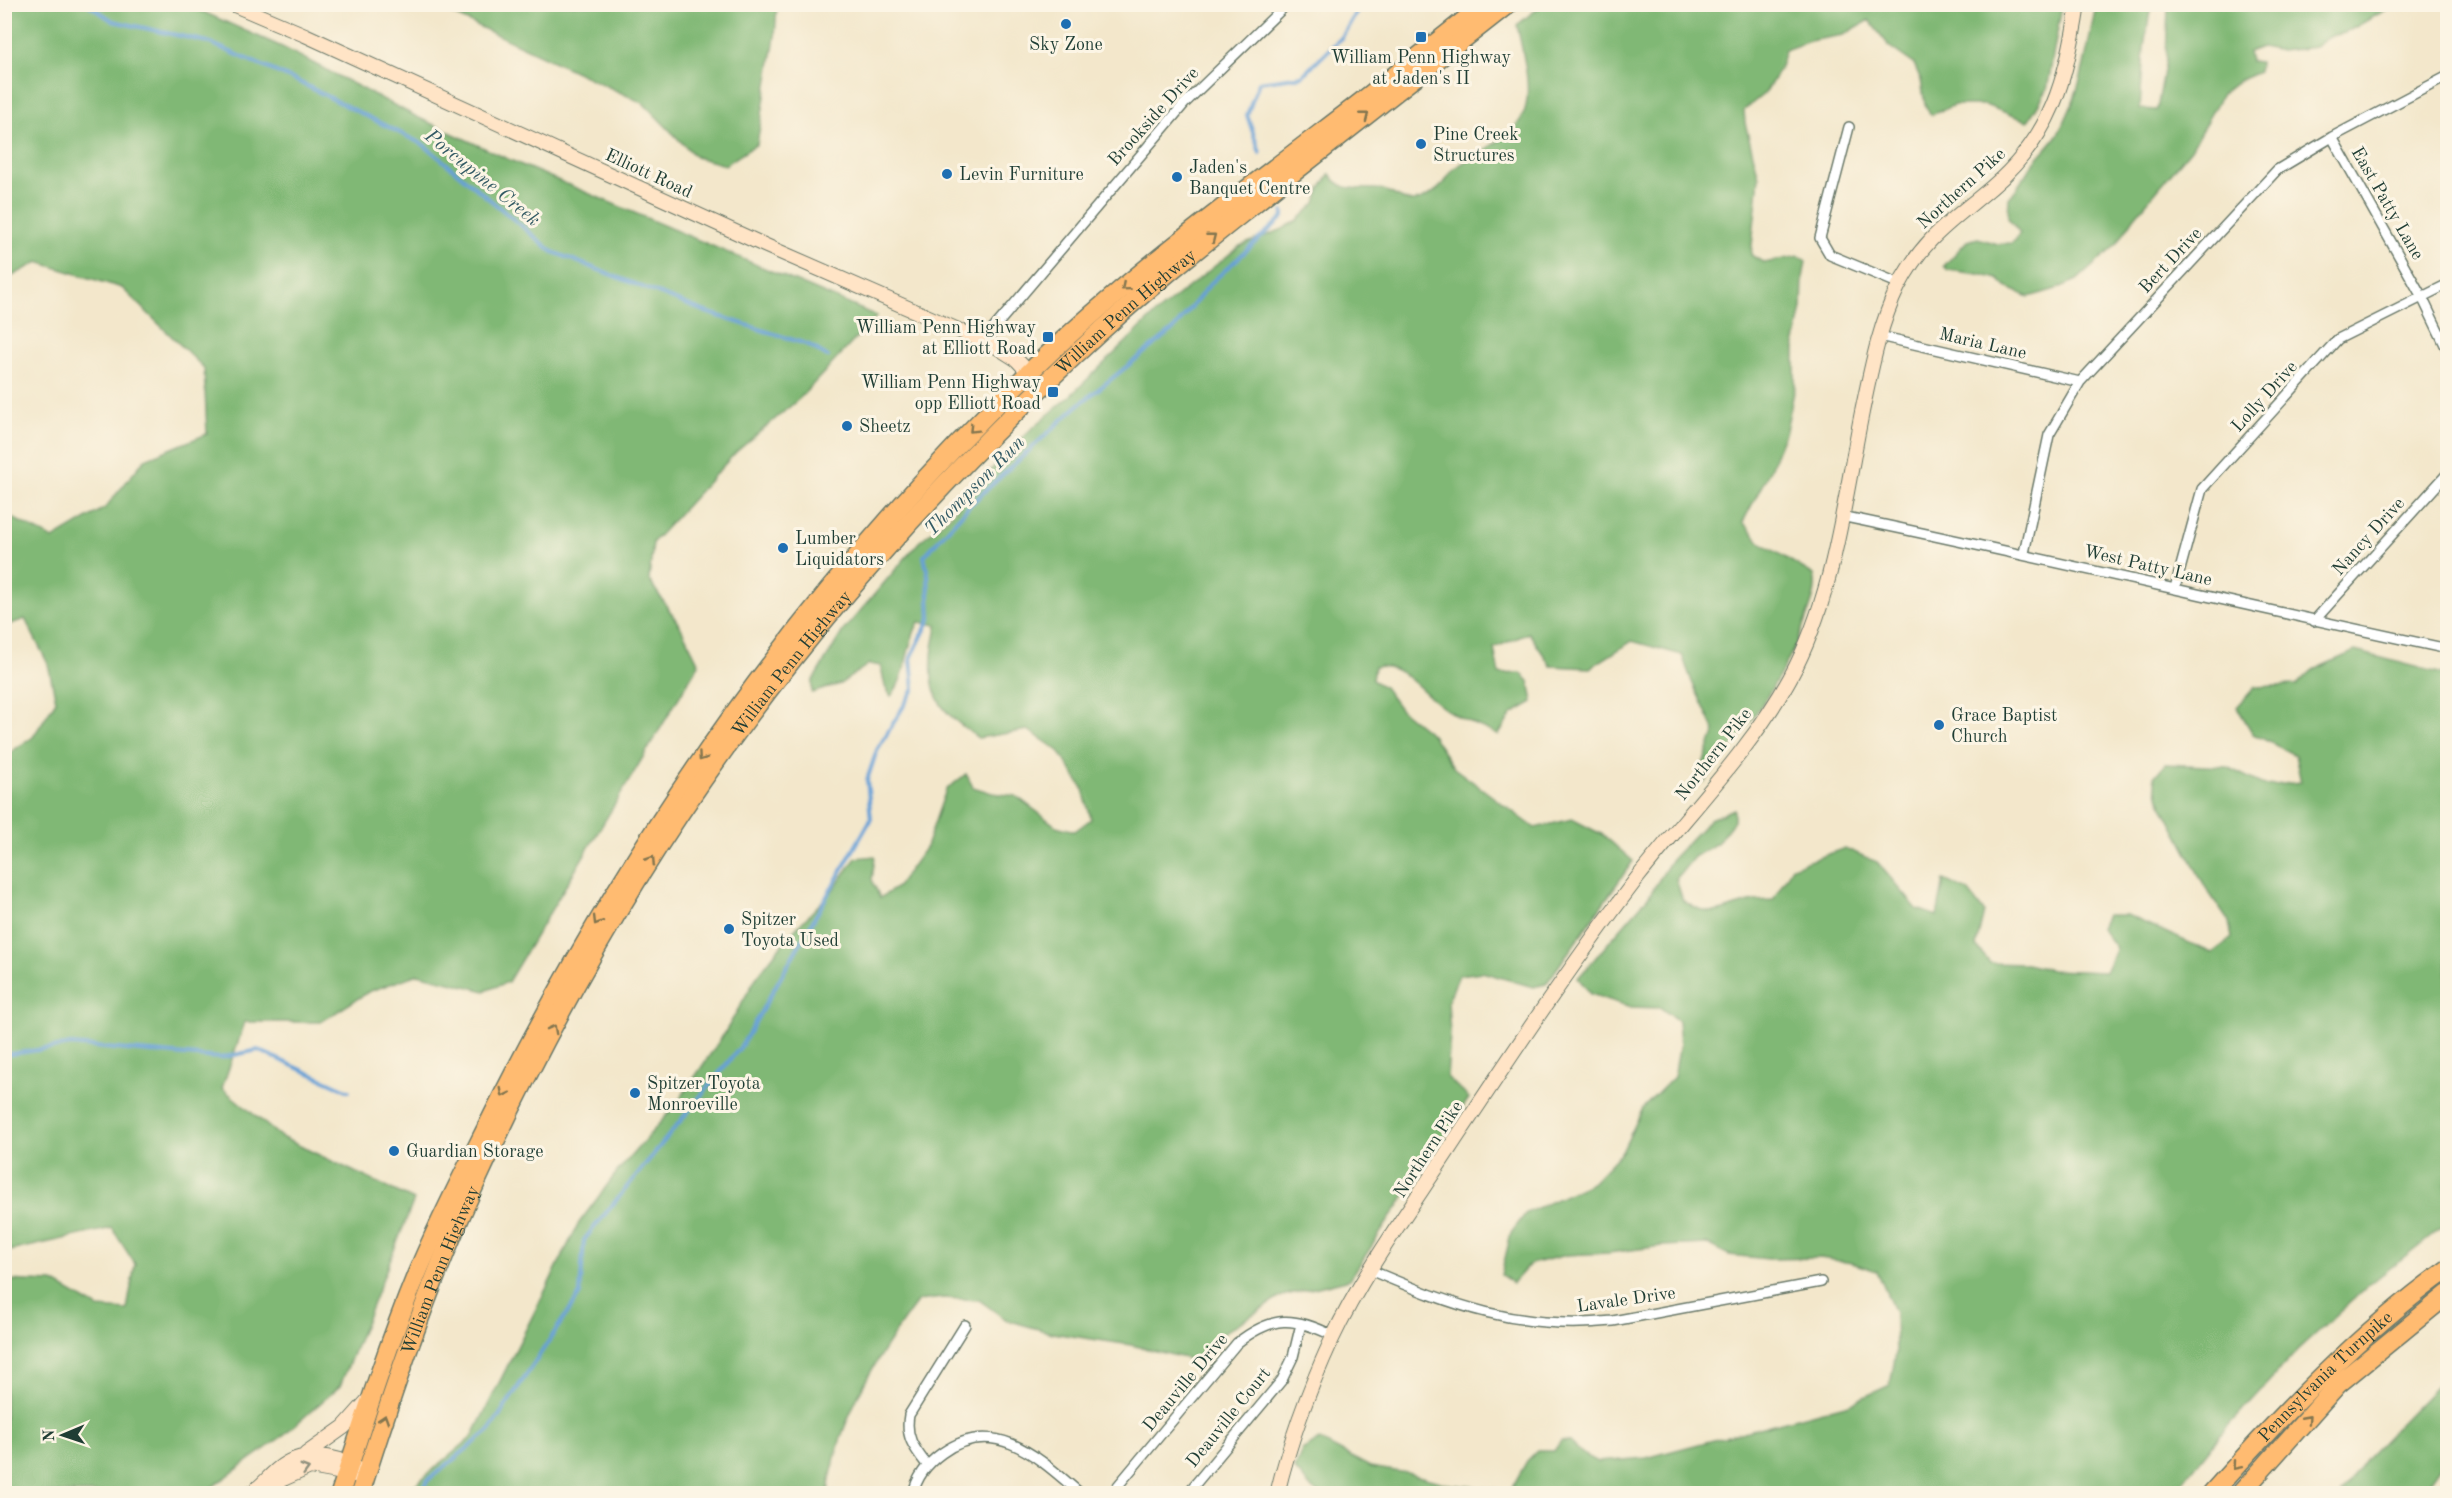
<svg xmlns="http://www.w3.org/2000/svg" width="2452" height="1498" font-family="'Old Standard TT',serif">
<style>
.forest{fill:#80b875;stroke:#507a54;stroke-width:1.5}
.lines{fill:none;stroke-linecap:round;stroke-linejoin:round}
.stream{stroke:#66a0d6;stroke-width:4}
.street-casing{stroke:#697869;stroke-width:12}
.secondary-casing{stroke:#697869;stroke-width:16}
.highway-casing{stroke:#697869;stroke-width:21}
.street{stroke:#fff;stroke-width:9}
.secondary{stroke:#ffe4c6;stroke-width:14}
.highway{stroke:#ffbb71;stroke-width:18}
.oneway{stroke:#84764f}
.oneway2{stroke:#8f907d}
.poi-dot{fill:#1f6fb2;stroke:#fcf5e5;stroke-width:2}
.labels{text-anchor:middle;stroke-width:6;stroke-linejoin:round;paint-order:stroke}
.poi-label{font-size:18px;fill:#1f3d34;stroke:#fcf5e5;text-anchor:start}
.street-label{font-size:18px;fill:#1f3d34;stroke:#fcf5e5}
.water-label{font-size:20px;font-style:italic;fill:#345b65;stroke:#fcf5e5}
</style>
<rect width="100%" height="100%" fill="#fcf5e5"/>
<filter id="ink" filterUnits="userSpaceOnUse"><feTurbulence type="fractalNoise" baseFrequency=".0167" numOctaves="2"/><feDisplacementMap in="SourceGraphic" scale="12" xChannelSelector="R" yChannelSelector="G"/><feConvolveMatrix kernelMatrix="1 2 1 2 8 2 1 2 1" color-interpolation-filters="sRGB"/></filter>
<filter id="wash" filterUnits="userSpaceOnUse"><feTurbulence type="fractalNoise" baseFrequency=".008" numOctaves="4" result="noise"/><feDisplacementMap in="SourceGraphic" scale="24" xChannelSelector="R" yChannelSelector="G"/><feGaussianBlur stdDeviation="1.35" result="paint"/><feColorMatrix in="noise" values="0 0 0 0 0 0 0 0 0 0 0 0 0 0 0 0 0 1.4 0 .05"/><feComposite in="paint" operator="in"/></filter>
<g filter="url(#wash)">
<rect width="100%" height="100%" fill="#f3e7cb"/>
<path class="forest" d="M 5,4 L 188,5 L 282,47 L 417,117 L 510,160 L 877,316 L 800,398 L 736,452 L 653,542 L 649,580 L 680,626 L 699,664 L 508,982 L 485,991 L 418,974 L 368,992 L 321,1022 L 245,1022 L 222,1088 L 281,1137 L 414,1200 L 340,1386 L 280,1438 L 204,1493 L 5,1493 L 5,1280 L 53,1282 L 98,1308 L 127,1310 L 135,1264 L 112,1228 L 5,1252 L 5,756 L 33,737 L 56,701 L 48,664 L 25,619 L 5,626 L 5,514 L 53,539 L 105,508 L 145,459 L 207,434 L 204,368 L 122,288 L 38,262 L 5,280 Z
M 433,5 L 777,5 L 775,37 L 757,144 L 725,165 L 696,157 L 643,103 Z
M 1542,5 L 2062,5 L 2047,90 L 2028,121 L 1985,105 L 1954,105 L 1931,115 L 1925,105 L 1921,80 L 1914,64 L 1890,47 L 1869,20 L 1843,35 L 1809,41 L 1785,50 L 1779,70 L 1766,92 L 1744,110 L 1745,123 L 1759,177 L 1751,255 L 1764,263 L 1799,256 L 1806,261 L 1803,278 L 1802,308 L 1795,342 L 1795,387 L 1786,430 L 1769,472 L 1743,522 L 1761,543 L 1814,575 C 1818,591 1811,603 1806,619 C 1784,680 1744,732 1704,782 L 1700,772 L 1715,731 L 1692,682 L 1682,655 L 1632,641 L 1590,668 L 1551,666 L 1529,633 L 1494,648 L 1499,674 L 1521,673 L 1529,681 L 1533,702 L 1512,714 L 1498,735 C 1481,727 1463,720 1447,710 C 1424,697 1404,661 1374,667 L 1372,680 L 1384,687 L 1400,709 L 1432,735 L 1454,768 L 1535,828 L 1572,819 L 1603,835 L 1633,861 L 1546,984 L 1533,987 L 1482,972 L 1459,975 L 1448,1001 L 1450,1035 L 1447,1077 L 1469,1098 L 1350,1279 L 1282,1296 L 1228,1330 L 1193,1360 L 1131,1345 L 1052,1333 L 1007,1320 L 979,1300 L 942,1298 L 918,1301 C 875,1358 837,1422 828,1493 L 405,1493 L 472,1437 L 579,1223 L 617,1172 L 678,1102 L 724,1034 L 756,978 L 787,938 L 832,891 L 856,858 L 875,856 L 872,880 L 880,898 L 897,887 L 926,847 L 946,790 L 966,774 L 973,787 L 992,793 L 1016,796 L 1056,826 L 1075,831 L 1091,819 L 1083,789 L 1059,751 L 1028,730 L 978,738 C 946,714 928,701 932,658 C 932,647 936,636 937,625 L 919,622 C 905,645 908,676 891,696 L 885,687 L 881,666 L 869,664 L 840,684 L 812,693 L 812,682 L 843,631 L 919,542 L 949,517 L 979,482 L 1030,430 L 1068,398 L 1155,314 L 1240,246 L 1283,229 L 1298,220 L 1316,203 L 1320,189 L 1330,174 C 1343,195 1362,186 1383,190 C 1393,192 1402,202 1413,201 C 1423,201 1438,190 1444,183 C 1448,178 1450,172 1455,168 C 1475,154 1514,137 1523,115 C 1534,92 1522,50 1517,25 Z
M 2096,5 L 2151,5 L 2144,47 L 2140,109 L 2157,110 L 2166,59 L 2168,5 L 2411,5 L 2410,6 L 2389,8 L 2345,33 L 2330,36 L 2315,47 L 2281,51 L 2262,47 L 2248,52 L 2250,61 L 2260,62 L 2259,72 L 2240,80 L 2222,94 L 2191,149 L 2134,218 L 2117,244 L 2077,280 L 2056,289 L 2029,297 L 2006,287 L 1998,279 L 1979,274 L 1948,270 L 1944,266 L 1967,241 L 1978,238 L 1997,244 L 2012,243 L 2020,233 L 2008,218 L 2009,198 C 2020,186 2023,177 2032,165 C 2040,154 2052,144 2059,132 C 2082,92 2087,49 2096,5 Z
M 2355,651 L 2447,675 L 2447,1223 L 2370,1284 L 2296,1352 L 2226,1428 L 2174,1493 L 1321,1494 L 1313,1490 L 1295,1469 L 1302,1450 L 1319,1440 L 1370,1467 L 1407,1473 L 1447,1484 L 1510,1491 L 1527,1461 L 1537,1451 L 1554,1451 L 1561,1441 L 1570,1442 L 1583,1454 L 1598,1462 L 1646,1458 L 1849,1404 L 1890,1385 L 1896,1353 L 1895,1313 L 1877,1271 L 1852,1263 L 1820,1258 L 1769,1259 L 1729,1255 L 1707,1244 L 1662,1246 L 1608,1253 L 1567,1255 L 1530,1264 L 1513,1283 L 1501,1275 L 1511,1233 L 1526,1213 L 1592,1183 L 1622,1152 L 1643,1108 L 1674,1077 L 1680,1044 L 1678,1021 L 1661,1008 L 1631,1007 L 1591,994 L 1578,978 L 1649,896 L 1672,859 L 1710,819 L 1734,809 L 1734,821 L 1717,843 L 1694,857 L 1676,879 L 1683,901 C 1717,921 1718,909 1750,902 C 1757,900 1766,901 1773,900 L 1792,867 L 1845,848 L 1877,862 L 1917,909 L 1937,916 L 1944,880 L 1968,891 L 1984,912 L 1976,946 L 1990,963 L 2026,964 L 2052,970 L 2105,972 L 2116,948 L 2101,928 L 2107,915 L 2127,915 L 2212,953 L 2232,938 L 2229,922 L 2206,888 L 2159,799 L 2154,777 L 2165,764 L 2227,767 L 2265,786 L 2301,782 L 2295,755 L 2253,734 L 2237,707 L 2255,687 L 2296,685 L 2313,670 Z
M 2447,1375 L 2447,1457 L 2422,1493 L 2341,1493 L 2366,1458 Z"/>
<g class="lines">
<path class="stream" d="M 88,4 L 113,21 L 208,42 L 297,81 L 424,145 L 553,252 L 706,312 L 809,345 L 828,357
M 1260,153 L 1247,115 L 1259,82 L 1302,76 L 1342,37 L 1361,4
M 4,1055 L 71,1045 L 220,1058 L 258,1050 L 349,1091
M 418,1494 L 428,1480 L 489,1431 L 580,1294 L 584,1240 L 742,1045 L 871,819 L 867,780 L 877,750 L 914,689 L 911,658 L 930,619 L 928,575 L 924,556 L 970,505 L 1076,407 L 1174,329 L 1210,284 L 1283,217 L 1283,212"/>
</g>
</g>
<g filter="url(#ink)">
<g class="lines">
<defs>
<path id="street" d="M 1849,127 L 1820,238 L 1830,255 L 1900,284
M 2332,137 L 2422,297 L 2448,351
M 1879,336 L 2080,382
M 983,341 L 1184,104 L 1287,4
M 1841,516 C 2044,558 2245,606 2448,649
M 2024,553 L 2049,435 L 2080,382 L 2277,170 L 2332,137 L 2448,76
M 2175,588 L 2202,489 L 2338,339 L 2448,284
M 2314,621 L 2448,473
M 1370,1270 C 1454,1306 1520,1331 1613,1321 L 1821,1282
M 927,1465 C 914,1448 905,1437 909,1415 L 965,1325
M 913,1494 C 917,1476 928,1463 942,1453 C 996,1414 1041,1460 1081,1494
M 1111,1494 L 1237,1343 C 1273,1315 1293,1316 1334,1336
M 1187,1494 L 1282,1380 L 1293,1357 L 1301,1324"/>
<path id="secondary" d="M 232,4 L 305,35 L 764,245 L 997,347 L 1016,359 L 1036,380
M 306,1454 L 344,1427 L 368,1400
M 265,1484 L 283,1479 L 310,1467 L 354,1475
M 250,1494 C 263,1485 267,1478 278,1469 C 301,1450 334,1453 358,1469
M 1277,1494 C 1290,1440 1309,1389 1332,1339 C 1365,1269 1413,1205 1455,1140 C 1514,1051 1573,962 1638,877 C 1689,812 1750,751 1790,678 C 1834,597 1844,501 1862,412 C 1871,370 1879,326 1898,287 C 1924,237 1951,222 1992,187 C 2051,137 2067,79 2078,4"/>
<g id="highway">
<path d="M 340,1494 C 364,1420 387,1347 416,1276 C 442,1213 474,1154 504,1093 C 645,815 828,560 1056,347 C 1139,270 1229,203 1318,135 C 1374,93 1429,48 1485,4"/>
<path id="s1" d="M 360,1494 C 392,1393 426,1292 470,1195 C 545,1030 636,867 745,721 C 850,580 972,449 1102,330 C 1159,278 1220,231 1280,183 C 1356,124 1432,64 1508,4"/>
<path id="s2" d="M 2211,1494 C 2284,1412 2359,1333 2448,1269"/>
<path d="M 2240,1494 L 2338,1384 L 2448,1294"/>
</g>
</defs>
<use href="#street" class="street-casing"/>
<use href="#secondary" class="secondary-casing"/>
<use href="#highway" class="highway-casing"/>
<use href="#street" class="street"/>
<use href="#secondary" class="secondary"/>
<use href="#highway" class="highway"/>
</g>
<defs><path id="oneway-chevron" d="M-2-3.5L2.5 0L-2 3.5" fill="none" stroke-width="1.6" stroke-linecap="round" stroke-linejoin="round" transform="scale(1.5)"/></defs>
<g class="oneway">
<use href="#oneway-chevron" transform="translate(1365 116) rotate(-38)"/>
<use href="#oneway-chevron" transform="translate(1212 237) rotate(-38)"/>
<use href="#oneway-chevron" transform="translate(1125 287) rotate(140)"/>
<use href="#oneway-chevron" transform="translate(973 429) rotate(135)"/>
<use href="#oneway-chevron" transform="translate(702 757) rotate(125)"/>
<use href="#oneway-chevron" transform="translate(651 860) rotate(-57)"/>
<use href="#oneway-chevron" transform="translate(597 921) rotate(121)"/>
<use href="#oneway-chevron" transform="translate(553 1029) rotate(-62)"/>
<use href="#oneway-chevron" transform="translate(504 1093) rotate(117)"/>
<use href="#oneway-chevron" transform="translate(384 1419) rotate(-72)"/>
<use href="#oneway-chevron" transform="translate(2307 1419) rotate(-48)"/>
<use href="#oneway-chevron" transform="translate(2236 1466) rotate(131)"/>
</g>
<use class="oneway2" href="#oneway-chevron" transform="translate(305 1469) rotate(-16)"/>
</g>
<g class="poi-dot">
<circle cx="1066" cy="24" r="6"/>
<rect x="1415" y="31" width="12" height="12" rx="3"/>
<circle cx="1421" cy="144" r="6"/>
<circle cx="947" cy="174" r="6"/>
<circle cx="1177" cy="177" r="6"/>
<rect x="1042" y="331" width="12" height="12" rx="3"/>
<rect x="1047" y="386" width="12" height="12" rx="3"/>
<circle cx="847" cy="426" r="6"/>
<circle cx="783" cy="548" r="6"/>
<circle cx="1939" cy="725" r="6"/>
<circle cx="729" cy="929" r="6"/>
<circle cx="635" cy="1093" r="6"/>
<circle cx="394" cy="1151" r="6"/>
</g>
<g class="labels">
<g class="poi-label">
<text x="1066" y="50" text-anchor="middle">Sky Zone</text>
<text x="1421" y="63" text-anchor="middle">William Penn Highway<tspan x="1421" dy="21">at Jaden's II</tspan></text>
<text x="1433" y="140">Pine Creek<tspan x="1433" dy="21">Structures</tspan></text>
<text x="1189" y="173">Jaden's<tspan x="1189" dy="21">Banquet Centre</tspan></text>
<text x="959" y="180">Levin Furniture</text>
<text x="1036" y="333" text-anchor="end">William Penn Highway<tspan x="1036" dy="21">at Elliott Road</tspan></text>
<text x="1041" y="388" text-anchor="end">William Penn Highway<tspan x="1041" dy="21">opp Elliott Road</tspan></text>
<text x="859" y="432">Sheetz</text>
<text x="795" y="544">Lumber<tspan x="795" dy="21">Liquidators</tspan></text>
<text x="1951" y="721">Grace Baptist<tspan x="1951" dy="21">Church</tspan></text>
<text x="741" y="925">Spitzer<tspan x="741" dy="21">Toyota Used</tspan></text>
<text x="647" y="1089">Spitzer Toyota<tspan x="647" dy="21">Monroeville</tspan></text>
<text x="406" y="1157">Guardian Storage</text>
</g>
<g class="street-label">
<text transform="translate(1153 116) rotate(-48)" y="6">Brookside Drive</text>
<text transform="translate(649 173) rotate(25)" y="6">Elliott Road</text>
<text transform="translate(1961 188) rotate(-42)" y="6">Northern Pike</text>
<text transform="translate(2388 203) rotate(60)" y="6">East Patty Lane</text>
<text transform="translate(2170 260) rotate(-47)" y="6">Bert Drive</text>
<text dy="6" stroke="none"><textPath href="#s1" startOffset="1428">William Penn Highway</textPath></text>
<text transform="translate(1983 343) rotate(13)" y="6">Maria Lane</text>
<text transform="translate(2264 396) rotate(-48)" y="6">Lolly Drive</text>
<text transform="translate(2368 536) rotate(-48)" y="6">Nancy Drive</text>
<text transform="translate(2148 565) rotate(13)" y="6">West Patty Lane</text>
<text dy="6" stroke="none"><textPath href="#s1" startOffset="942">William Penn Highway</textPath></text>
<text transform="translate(1713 754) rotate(-52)" y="6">Northern Pike</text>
<text transform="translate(1428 1149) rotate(-57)" y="6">Northern Pike</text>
<text dy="6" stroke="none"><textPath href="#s1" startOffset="238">William Penn Highway</textPath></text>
<text transform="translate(1626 1299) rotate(-8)" y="6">Lavale Drive</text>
<text dy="6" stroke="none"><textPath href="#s2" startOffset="164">Pennsylvania Turnpike</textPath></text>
<text transform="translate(1185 1382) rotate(-50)" y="6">Deauville Drive</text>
<text transform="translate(1228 1417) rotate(-51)" y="6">Deauville Court</text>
</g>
<g class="water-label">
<text transform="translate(483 177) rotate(39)" y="7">Porcupine Creek</text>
<text transform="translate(974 485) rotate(-45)" y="7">Thompson Run</text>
</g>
</g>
<rect width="2452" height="1498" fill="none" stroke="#fcf5e5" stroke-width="24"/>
<g transform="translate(63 1435) rotate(268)" stroke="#fcf5e5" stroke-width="4.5" paint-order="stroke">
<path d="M0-4.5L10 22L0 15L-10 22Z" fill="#1f3d34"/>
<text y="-9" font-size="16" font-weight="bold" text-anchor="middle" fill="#1f3d34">N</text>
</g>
</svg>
